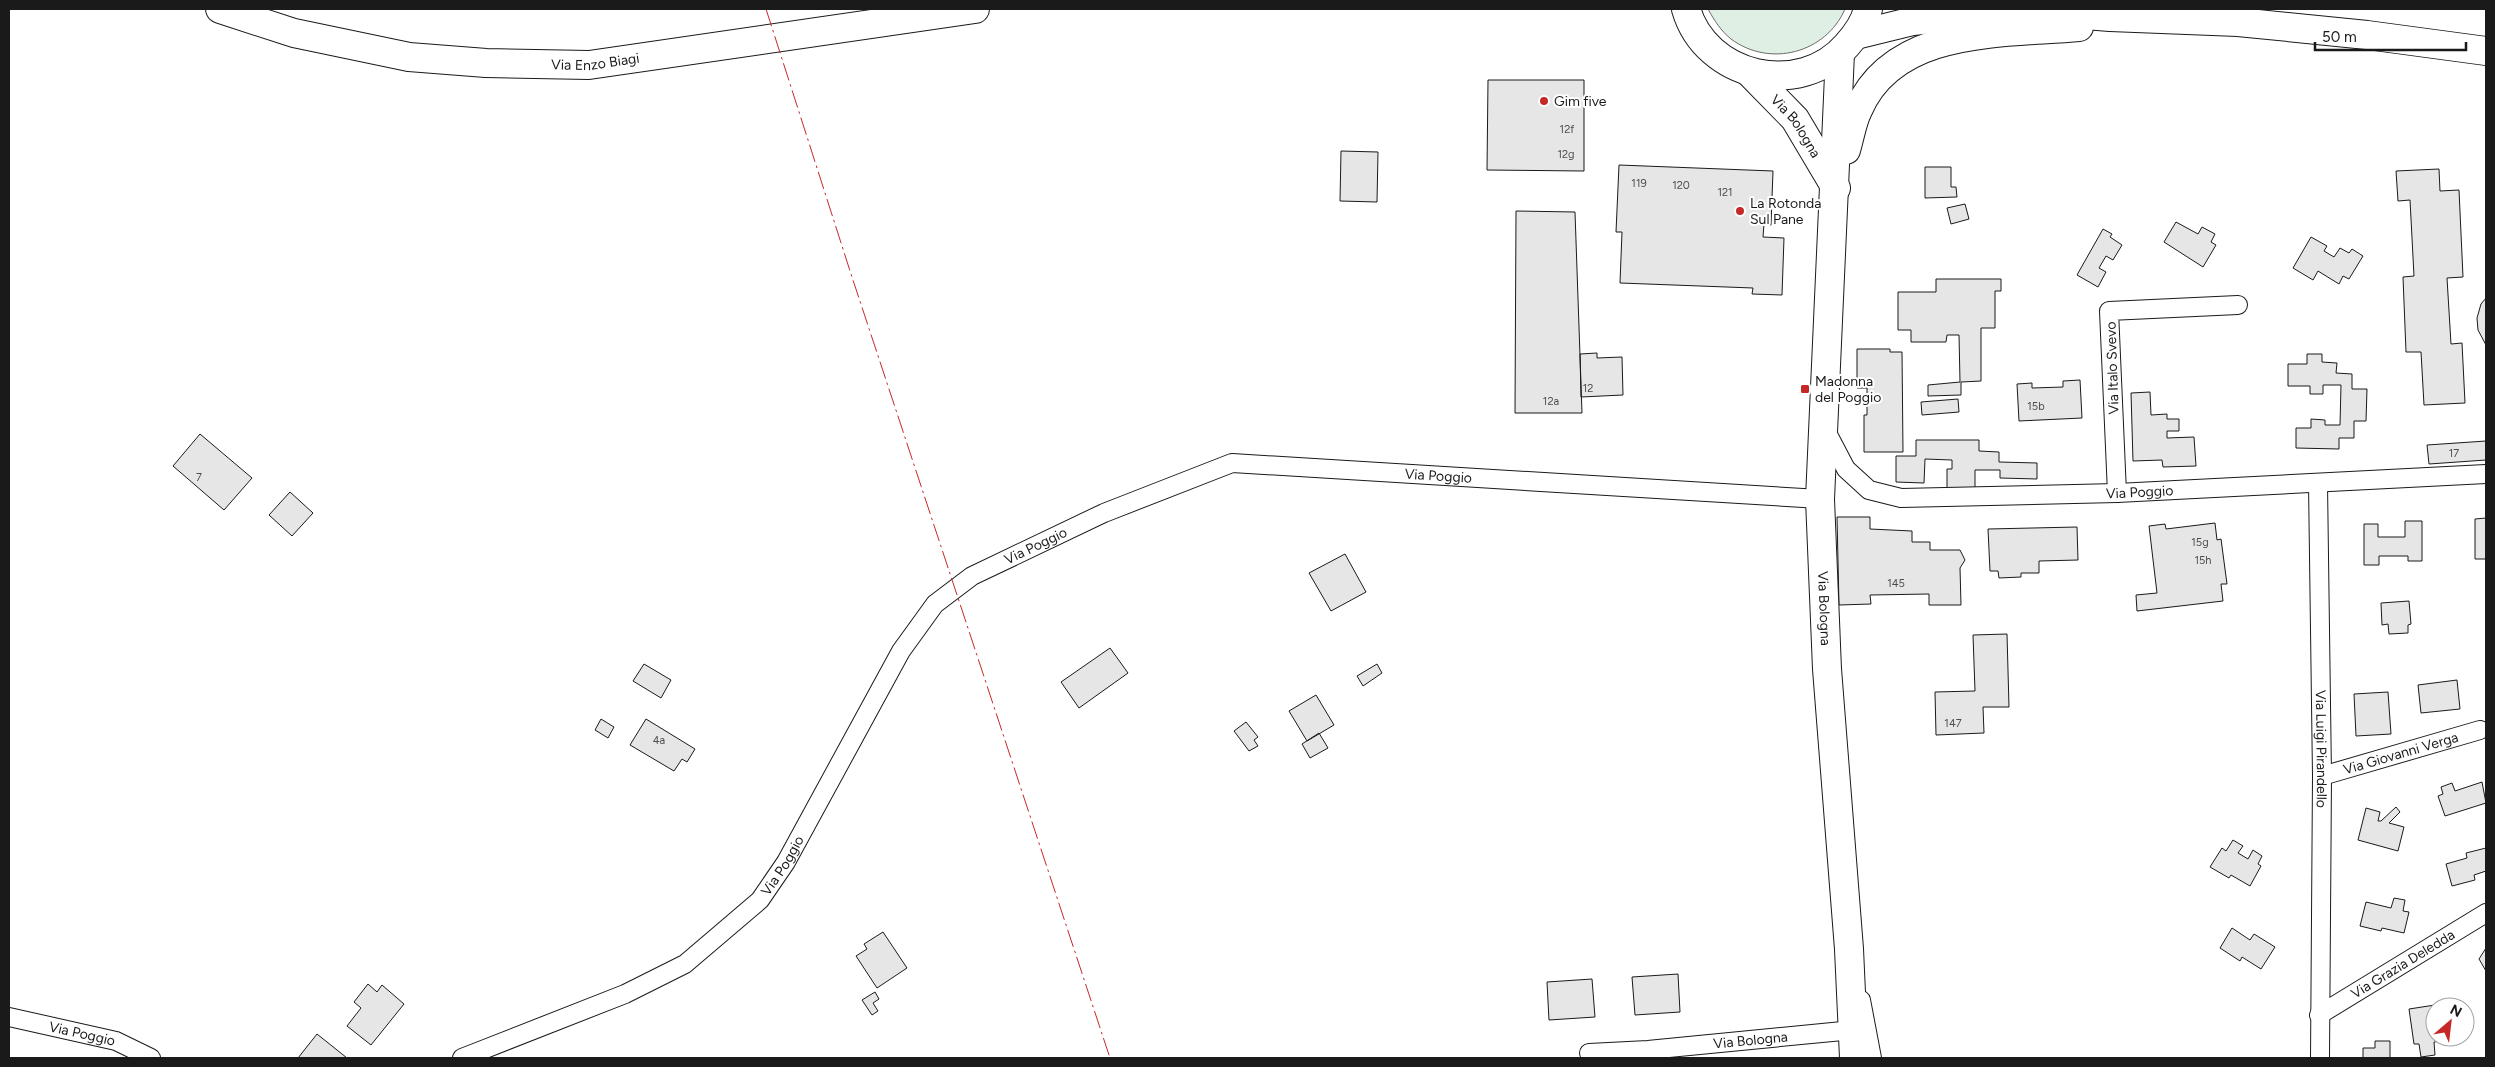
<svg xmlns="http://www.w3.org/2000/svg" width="2495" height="1067" font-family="Figtree,sans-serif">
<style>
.green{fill:#e0efe3;stroke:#6a6a6a}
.building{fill:#e6e6e6;stroke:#1a1a1a}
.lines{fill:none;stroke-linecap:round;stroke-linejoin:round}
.street-casing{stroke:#1a1a1a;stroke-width:20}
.primary-casing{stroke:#1a1a1a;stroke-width:30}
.street{stroke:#fff;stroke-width:18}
.primary{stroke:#fff;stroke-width:28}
.power{stroke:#c62828;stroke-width:1;stroke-dasharray:18 4 2.5 4;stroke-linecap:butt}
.poi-dot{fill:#c62828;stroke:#fff;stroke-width:2}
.labels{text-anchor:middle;stroke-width:4;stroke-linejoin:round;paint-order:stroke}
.number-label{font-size:11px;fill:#4d4d4d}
.street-label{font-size:14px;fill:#1a1a1a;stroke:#fff}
.poi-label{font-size:14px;fill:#1a1a1a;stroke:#fff;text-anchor:start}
</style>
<rect width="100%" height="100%" fill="#fff"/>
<path class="green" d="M 1708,9 L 1845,9 C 1826,53 1770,68 1731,39 C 1721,31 1714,20 1708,9 Z"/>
<path class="building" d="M 1488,80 L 1584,80 L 1584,171 L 1487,170 Z
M 1341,151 L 1378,152 L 1377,202 L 1340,201 Z
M 1619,165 L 1773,171 L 1771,225 L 1764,224 L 1763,237 L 1784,238 L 1782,295 L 1752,294 L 1753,288 L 1620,283 L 1622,232 L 1616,232 Z
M 1925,167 L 1951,167 L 1951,187 L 1956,187 L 1957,197 L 1925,198 Z
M 2439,169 L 2440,191 L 2459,190 L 2463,277 L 2447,278 L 2451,344 L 2462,343 L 2465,403 L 2424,405 L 2421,352 L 2406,352 L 2403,277 L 2414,276 L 2410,200 L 2398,201 L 2396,171 Z
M 1965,204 L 1969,219 L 1951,224 L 1947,208 Z
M 1516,211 L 1575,212 L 1582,413 L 1515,413 Z
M 2176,222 L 2198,234 L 2202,227 L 2215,234 L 2211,242 L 2216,245 L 2203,267 L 2164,242 Z
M 2103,229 L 2112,234 L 2110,237 L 2122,245 L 2113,260 L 2106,256 L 2099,268 L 2106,272 L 2098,287 L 2077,275 Z
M 2311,237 L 2327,246 L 2324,251 L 2334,257 L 2340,248 L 2349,253 L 2352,249 L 2363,256 L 2349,279 L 2343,276 L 2339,284 L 2318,271 L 2313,280 L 2293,268 Z
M 1936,279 L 2001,279 L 2001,291 L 1995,291 L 1995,328 L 1981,328 L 1981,381 L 1961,382 L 1961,395 L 1928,396 L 1928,385 L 1960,382 L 1959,335 L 1947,335 L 1946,342 L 1911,342 L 1911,330 L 1898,330 L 1898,292 L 1936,292 Z
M 2486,298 L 2486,345 L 2478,330 L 2477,318 L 2481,304 Z
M 1857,349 L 1890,349 L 1890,352 L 1902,352 L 1903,452 L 1864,452 L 1864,415 L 1867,415 L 1867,388 L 1857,388 Z
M 1597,353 L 1597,358 L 1622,357 L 1623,395 L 1581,397 L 1580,354 Z
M 2307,354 L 2322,354 L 2322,362 L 2337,363 L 2336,373 L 2352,374 L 2352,389 L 2367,389 L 2366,421 L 2354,421 L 2354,438 L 2339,438 L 2339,449 L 2296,448 L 2296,428 L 2311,428 L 2311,419 L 2325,420 L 2325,425 L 2340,425 L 2341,385 L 2323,385 L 2323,394 L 2310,394 L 2310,386 L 2288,386 L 2288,364 L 2307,364 Z
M 2080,380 L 2082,418 L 2019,421 L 2017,384 L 2032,383 L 2032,388 L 2063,387 L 2063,381 Z
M 2150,392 L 2151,415 L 2167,414 L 2167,419 L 2179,419 L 2179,431 L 2167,431 L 2167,438 L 2194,437 L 2196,466 L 2163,467 L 2162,460 L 2133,461 L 2131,393 Z
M 1958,399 L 1959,412 L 1922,415 L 1921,402 Z
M 200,434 L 252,478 L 224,510 L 173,466 Z
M 1916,440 L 1979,440 L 1979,451 L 1999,452 L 1999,462 L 2037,463 L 2037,479 L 2000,478 L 2000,470 L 1975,470 L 1975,489 L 1947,488 L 1947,469 L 1952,469 L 1952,460 L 1925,459 L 1924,483 L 1896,482 L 1896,456 L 1916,456 Z
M 2486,441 L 2486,460 L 2429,464 L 2427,445 Z
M 290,492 L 313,513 L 292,536 L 269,515 Z
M 1837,517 L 1870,517 L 1870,529 L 1912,531 L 1912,542 L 1930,542 L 1930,550 L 1960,550 L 1965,560 L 1960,568 L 1961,605 L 1929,605 L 1929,594 L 1870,595 L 1871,604 L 1839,605 Z
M 2486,518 L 2486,559 L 2475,559 L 2475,519 Z
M 2405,521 L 2422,521 L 2422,561 L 2408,561 L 2408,556 L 2379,556 L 2379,565 L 2364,565 L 2364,524 L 2378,524 L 2378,537 L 2405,537 Z
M 2215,523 L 2217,540 L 2221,539 L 2227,584 L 2221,584 L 2223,601 L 2137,611 L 2136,595 L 2157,593 L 2149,526 L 2165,524 L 2166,529 Z
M 2077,527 L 2078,560 L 2039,561 L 2039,573 L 2021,573 L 2021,577 L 1999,578 L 1998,571 L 1990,571 L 1988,529 Z
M 1345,554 L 1366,592 L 1331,611 L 1309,573 Z
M 2409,601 L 2411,624 L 2408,625 L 2408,633 L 2389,634 L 2388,624 L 2382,625 L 2381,603 Z
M 2007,634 L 2009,707 L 1983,707 L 1984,733 L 1936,735 L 1935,692 L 1975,691 L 1973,635 Z
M 1110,648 L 1128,673 L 1079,708 L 1061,682 Z
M 644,664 L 671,680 L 661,698 L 633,681 Z
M 1377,664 L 1382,673 L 1363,686 L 1357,676 Z
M 2457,680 L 2460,709 L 2421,713 L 2418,685 Z
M 2388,692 L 2391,734 L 2356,736 L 2354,694 Z
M 1316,695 L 1334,725 L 1307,741 L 1289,711 Z
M 601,719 L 614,727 L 608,738 L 595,730 Z
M 646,719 L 695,749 L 687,762 L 682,759 L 674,771 L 630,745 Z
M 1246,722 L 1258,737 L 1254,740 L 1258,746 L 1249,751 L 1234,731 Z
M 1319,733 L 1328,748 L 1310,758 L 1302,744 Z
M 2482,782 L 2486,803 L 2445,816 L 2438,796 L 2443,794 L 2441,787 L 2452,783 L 2455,791 Z
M 2396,807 L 2400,812 L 2389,823 L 2404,827 L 2398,851 L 2358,840 L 2366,808 L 2380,812 L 2378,821 L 2381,821 Z
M 2233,840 L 2243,846 L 2238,853 L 2248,859 L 2253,850 L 2262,856 L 2258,864 L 2261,866 L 2250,886 L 2231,875 L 2229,878 L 2210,867 L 2222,848 L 2226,851 Z
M 2486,848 L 2486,871 L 2474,875 L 2475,880 L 2452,886 L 2446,864 L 2467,858 L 2466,853 Z
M 2394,898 L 2405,900 L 2403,911 L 2409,912 L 2404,933 L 2382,928 L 2381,931 L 2360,926 L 2366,902 L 2391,908 Z
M 2232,928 L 2250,940 L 2254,934 L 2275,947 L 2261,969 L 2242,957 L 2240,961 L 2220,948 Z
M 883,932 L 907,968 L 877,988 L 856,956 L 867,949 L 864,944 Z
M 2486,948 L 2486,971 L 2479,959 Z
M 1678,974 L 1680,1012 L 1635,1015 L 1632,977 Z
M 1592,979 L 1595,1017 L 1549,1020 L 1547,982 Z
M 368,984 L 377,992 L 382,985 L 404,1004 L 371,1045 L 347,1026 L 361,1008 L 354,1002 Z
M 875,992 L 879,999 L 873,1003 L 878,1011 L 872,1015 L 862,1000 Z
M 2435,1005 L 2435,1037 L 2440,1037 L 2441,1041 L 2434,1042 L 2435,1055 L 2421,1057 L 2419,1044 L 2414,1044 L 2409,1009 Z
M 317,1034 L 347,1058 L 298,1058 Z
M 2375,1041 L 2390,1041 L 2390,1058 L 2363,1058 L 2363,1048 L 2375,1048 Z"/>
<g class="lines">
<defs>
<g id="street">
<path id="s1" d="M 1825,429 L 1846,469 L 1869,490 L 1901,498 L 2117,493 L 2486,474"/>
<path id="s2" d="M 2318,483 L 2322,776 L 2320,1058"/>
<path d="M 2117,493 L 2109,311 L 2238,305"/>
<path id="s3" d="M 2322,776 L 2480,730"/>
<path d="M 1861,1000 L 1872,1058"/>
<path id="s4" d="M 2319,1015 L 2486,913"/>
<path id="s5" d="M 9,1017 L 116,1041 L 151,1058"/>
<path id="s6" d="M 1589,1053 L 1648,1050 L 1853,1030"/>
<path id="s7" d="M 462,1058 L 625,994 L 685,964 L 760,900 L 786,862 L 901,651 L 935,604 L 972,576 L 1104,513 L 1232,463 L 1820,499"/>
</g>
<g id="primary">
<path id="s8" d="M 220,9 L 294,33 L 409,57 L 486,63 L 589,65 L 975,9"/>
<path d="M 1686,9 C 1706,78 1800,99 1847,45 C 1856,35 1865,22 1868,9"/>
<path d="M 2011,9 L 2110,17 L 2238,22 L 2367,35 L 2486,51"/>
<path d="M 1856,35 L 1913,21 L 1955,16 L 2016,17"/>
<path id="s9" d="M 1840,53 L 1820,499 L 1827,669 L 1849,949 L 1854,1058"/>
<path id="s10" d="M 1749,72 L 1795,119 L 1836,188"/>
<path d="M 1846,150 C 1850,137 1852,122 1858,110 C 1894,26 2003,34 2079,27"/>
</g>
</defs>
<use href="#street" class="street-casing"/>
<use href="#primary" class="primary-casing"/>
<use href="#street" class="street"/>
<use href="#primary" class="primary"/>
<path class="power" d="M 766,9 L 851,274 L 1110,1058"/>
</g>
<g class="poi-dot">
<circle cx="1544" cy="101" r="5"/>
<circle cx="1740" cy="211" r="5"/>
<rect x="1800" y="384" width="10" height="10" rx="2.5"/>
</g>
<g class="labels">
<g class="number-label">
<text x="1567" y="133">12f</text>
<text x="1566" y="158">12g</text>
<text x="1639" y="187">119</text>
<text x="1681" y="189">120</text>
<text x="1725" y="196">121</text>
<text x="1588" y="392">12</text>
<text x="1551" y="405">12a</text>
<text x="2036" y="410">15b</text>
<text x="2454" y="457">17</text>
<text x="199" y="481">7</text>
<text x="2200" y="546">15g</text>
<text x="2203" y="564">15h</text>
<text x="1896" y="587">145</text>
<text x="1953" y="727">147</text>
<text x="659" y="744">4a</text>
</g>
<g class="street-label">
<text dy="5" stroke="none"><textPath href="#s8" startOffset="382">Via Enzo Biagi</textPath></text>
<text dy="5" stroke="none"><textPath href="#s10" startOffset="72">Via Bologna</textPath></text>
<text transform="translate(2112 368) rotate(-92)" y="5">Via Italo Svevo</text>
<text dy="5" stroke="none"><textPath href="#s7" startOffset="1222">Via Poggio</textPath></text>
<text dy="5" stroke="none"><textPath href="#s1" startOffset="348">Via Poggio</textPath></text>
<text dy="5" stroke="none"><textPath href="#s7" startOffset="802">Via Poggio</textPath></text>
<text dy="5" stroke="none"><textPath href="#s9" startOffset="556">Via Bologna</textPath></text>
<text dy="5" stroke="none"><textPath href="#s2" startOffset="266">Via Luigi Pirandello</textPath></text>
<text dy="5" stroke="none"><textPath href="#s3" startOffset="82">Via Giovanni Verga</textPath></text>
<text dy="5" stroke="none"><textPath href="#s7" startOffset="382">Via Poggio</textPath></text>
<text dy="5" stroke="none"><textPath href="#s4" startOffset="98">Via Grazia Deledda</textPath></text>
<text dy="5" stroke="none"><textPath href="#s5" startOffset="75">Via Poggio</textPath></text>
<text dy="5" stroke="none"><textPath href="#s6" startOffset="162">Via Bologna</textPath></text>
</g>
<g class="poi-label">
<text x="1554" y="106">Gim five</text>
<text x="1750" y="208">La Rotonda<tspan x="1750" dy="16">Sul Pane</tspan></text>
<text x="1815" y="386">Madonna<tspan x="1815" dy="16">del Poggio</tspan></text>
</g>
</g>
<rect width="2495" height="1067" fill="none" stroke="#1a1a1a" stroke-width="20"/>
<g transform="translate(2450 1022) rotate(28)"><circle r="24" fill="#ffffff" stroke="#a3a3a3"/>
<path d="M0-4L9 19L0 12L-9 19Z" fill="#c62828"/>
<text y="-8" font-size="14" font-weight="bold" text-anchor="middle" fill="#1a1a1a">N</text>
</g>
<path d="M2315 42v8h151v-8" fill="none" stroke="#1a1a1a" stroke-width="2.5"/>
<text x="2322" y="42" font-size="15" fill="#1a1a1a" stroke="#ffffff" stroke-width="4" paint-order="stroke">50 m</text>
</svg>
